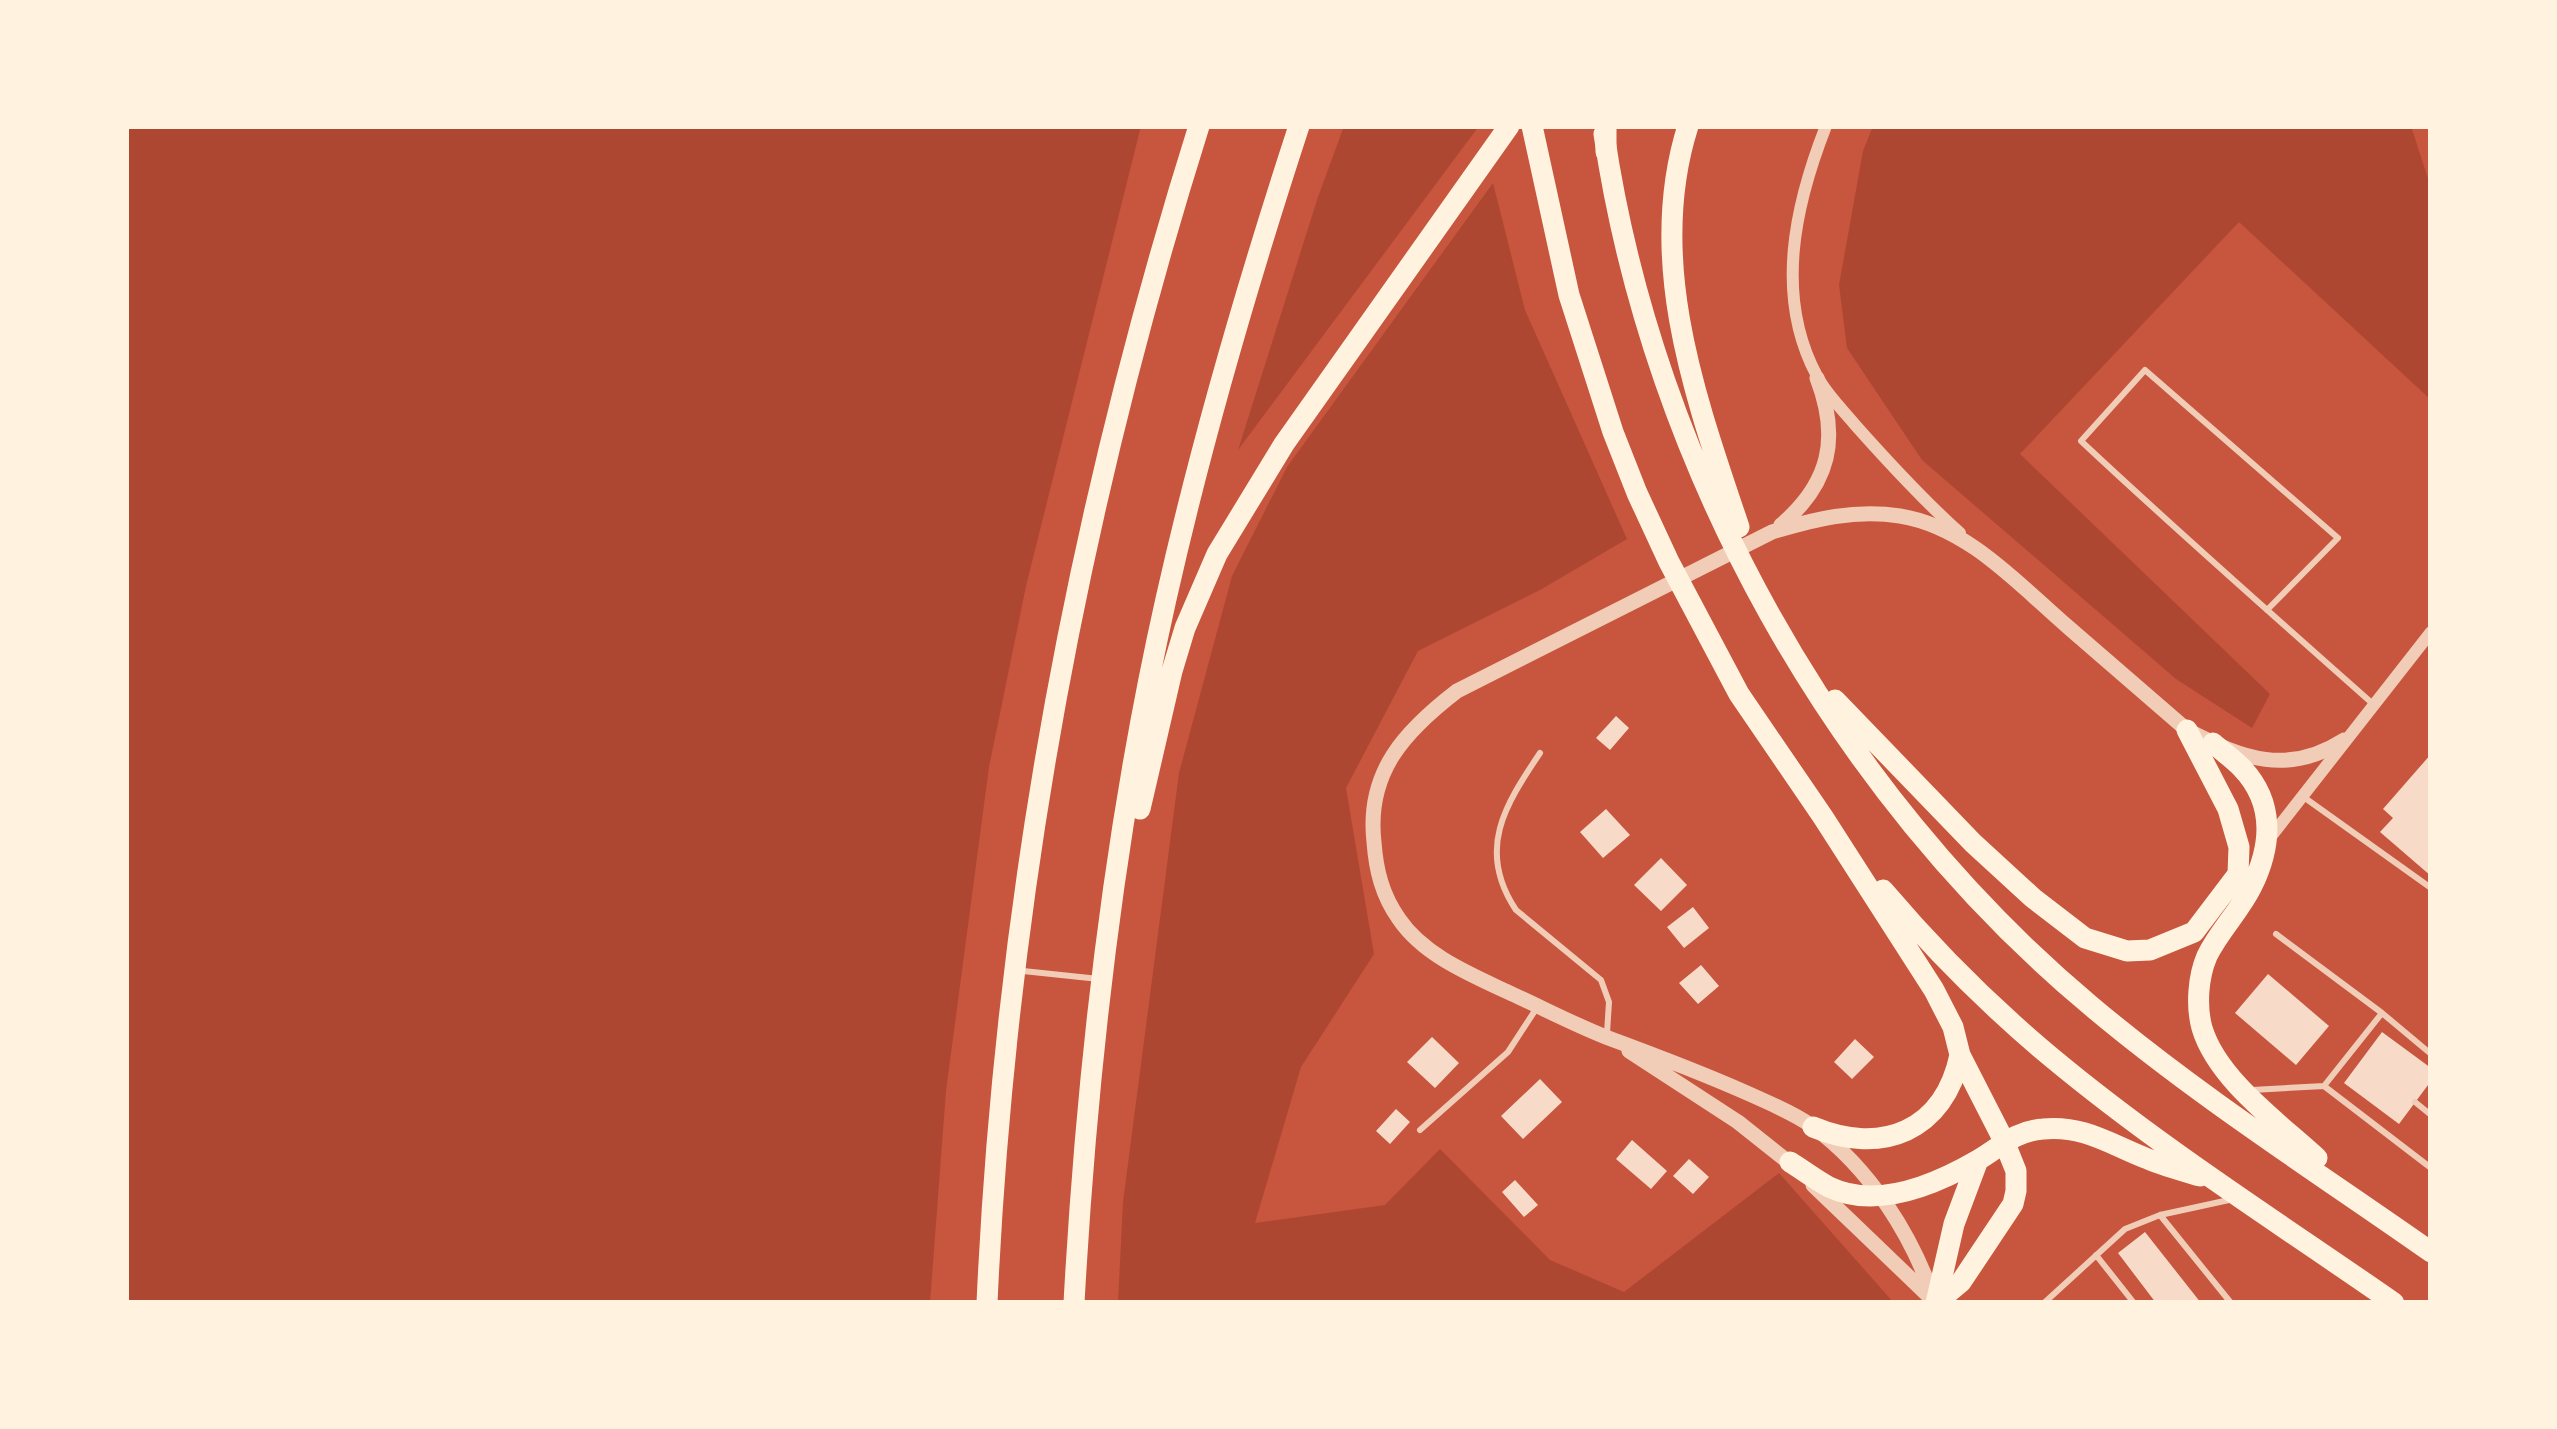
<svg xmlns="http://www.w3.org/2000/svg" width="2557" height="1429" font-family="'Source Sans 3',sans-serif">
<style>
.green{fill:#ae4732}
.building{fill:#f7dbc8}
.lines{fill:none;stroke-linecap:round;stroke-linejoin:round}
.service{stroke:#f1ccb7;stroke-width:6}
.minor{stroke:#f1ccb7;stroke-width:12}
.tertiary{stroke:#f1ccb7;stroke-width:15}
.trunk{stroke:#fff3e0;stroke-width:21}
.motorway{stroke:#fff3e0;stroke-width:21}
</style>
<rect width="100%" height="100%" fill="#c8553d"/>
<path class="green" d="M 126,126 L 1141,126 L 1026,586 L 989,767 L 946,1091 L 930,1303 L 126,1303 Z
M 1344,126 L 1479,126 L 1238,450 L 1318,197 Z
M 1873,126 L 2411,126 L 2431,188 L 2431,400 L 2239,222 L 2020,454 L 2270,694 L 2252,728 L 2176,679 L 1922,460 L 1847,348 L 1839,285 L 1863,151 Z
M 1493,183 L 1525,310 L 1627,539 L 1540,590 L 1418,651 L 1346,788 L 1374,954 L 1301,1067 L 1255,1223 L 1385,1205 L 1440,1149 L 1550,1260 L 1624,1292 L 1779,1173 L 1894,1303 L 1118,1303 L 1123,1202 L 1179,773 L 1232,576 L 1287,467 Z"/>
<path class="building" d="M 1616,716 L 1629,728 L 1610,750 L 1596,738 Z
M 2431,754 L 2431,876 L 2380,832 L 2393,818 L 2383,809 Z
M 1606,809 L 1630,835 L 1603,858 L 1580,832 Z
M 1661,858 L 1687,885 L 1661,911 L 1634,885 Z
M 1693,907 L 1709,928 L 1684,948 L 1667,927 Z
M 1701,965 L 1719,986 L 1698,1004 L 1679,983 Z
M 2268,974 L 2329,1026 L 2296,1065 L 2235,1013 Z
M 2382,1032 L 2431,1068 L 2431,1081 L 2399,1124 L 2344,1083 Z
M 1432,1037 L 1459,1063 L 1435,1088 L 1407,1062 Z
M 1855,1039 L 1874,1057 L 1852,1079 L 1834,1062 Z
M 1540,1079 L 1562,1102 L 1523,1139 L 1501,1116 Z
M 1396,1109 L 1410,1122 L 1390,1144 L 1376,1131 Z
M 1632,1140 L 1667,1171 L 1651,1189 L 1616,1159 Z
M 1689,1159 L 1709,1177 L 1693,1194 L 1673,1176 Z
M 1515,1180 L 1538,1205 L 1524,1217 L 1502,1192 Z
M 2145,1232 L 2201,1303 L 2156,1303 L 2118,1253 Z"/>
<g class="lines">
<path class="service" d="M 2267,610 L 2338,538 L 2145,370 L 2081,441 C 2177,531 2275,617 2373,704
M 1540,753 C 1505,805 1476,850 1516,910 L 1601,980 L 1609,1002 L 1607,1033
M 2305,798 L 2431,888
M 2276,934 L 2382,1013
M 1023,971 L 1099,979
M 2324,1086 L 2382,1013 L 2431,1054
M 2252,1090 L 2324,1086 L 2431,1168
M 2415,1102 L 2431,1115
M 1420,1130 L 1508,1052 L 1536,1009
M 2160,1215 L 2231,1303
M 2096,1255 L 2134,1303
M 2044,1303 L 2125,1229 L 2160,1215 L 2229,1200"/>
<path class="minor" d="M 1826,126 C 1795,205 1774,296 1817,376 C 1826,394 1844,411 1857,427 C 1890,464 1923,500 1960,533
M 2269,839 L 2431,632"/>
<path class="tertiary" d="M 1781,525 C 1830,483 1840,438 1817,378
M 1629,1051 L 1738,1122 L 1796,1168
M 1813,1185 L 1934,1301
M 1935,1303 C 1913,1236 1870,1168 1812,1126 C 1792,1112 1769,1103 1747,1093 C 1702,1073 1657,1056 1611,1039 C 1577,1026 1545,1009 1512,994 C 1472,975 1424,956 1399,919 C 1382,895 1376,870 1374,842 C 1366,772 1405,731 1457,691 L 1772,532 C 1815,519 1855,509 1900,516 C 1968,527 2018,584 2068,627 C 2108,662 2148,696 2187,730 C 2243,759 2288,776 2344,740"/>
<path class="trunk" d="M 1532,126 L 1569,295 L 1613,432 L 1637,493 L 1669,562 L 1739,694 L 1823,817 L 1934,990 L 1953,1027 L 1960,1055 L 2004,1141 L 2016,1171 L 2016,1191 L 2013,1204 L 1961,1282 L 1936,1303
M 1688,126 C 1645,261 1696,399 1739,527
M 1604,134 C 1653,466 1834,791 2091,1006 C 2198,1096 2317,1172 2431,1252
M 1835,700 L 1973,843 L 2033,898 L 2085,938 L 2127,951 L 2150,950 L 2194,932 L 2238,874 L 2239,847 L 2228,809 L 2187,730
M 2213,743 C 2222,751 2232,758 2241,767 C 2275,802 2272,845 2252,886 C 2240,911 2219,931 2207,956 C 2198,977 2196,1006 2202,1028 C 2217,1079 2279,1123 2317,1158
M 1883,890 C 1934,950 1991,1007 2051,1057 C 2159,1147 2279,1223 2394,1303
M 1813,1127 C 1882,1156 1944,1131 1960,1055
M 1790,1162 C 1803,1170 1816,1180 1829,1187 C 1877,1210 1935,1185 1978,1160 C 2000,1147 2015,1131 2043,1129 C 2085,1125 2111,1145 2148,1159 C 2165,1166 2183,1171 2200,1176
M 1936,1303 L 1954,1224 L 1978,1160"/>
<path class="motorway" d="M 1606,126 L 1606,152
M 1140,809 L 1172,671 L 1185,628 L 1217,554 L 1284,444 L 1509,126
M 987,1303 C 1005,904 1079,507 1199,126
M 1074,1303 C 1087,1067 1114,830 1166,599 C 1202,439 1248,282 1299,126"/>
</g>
<rect width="2557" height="1429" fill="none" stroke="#fff3e0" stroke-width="258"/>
</svg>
